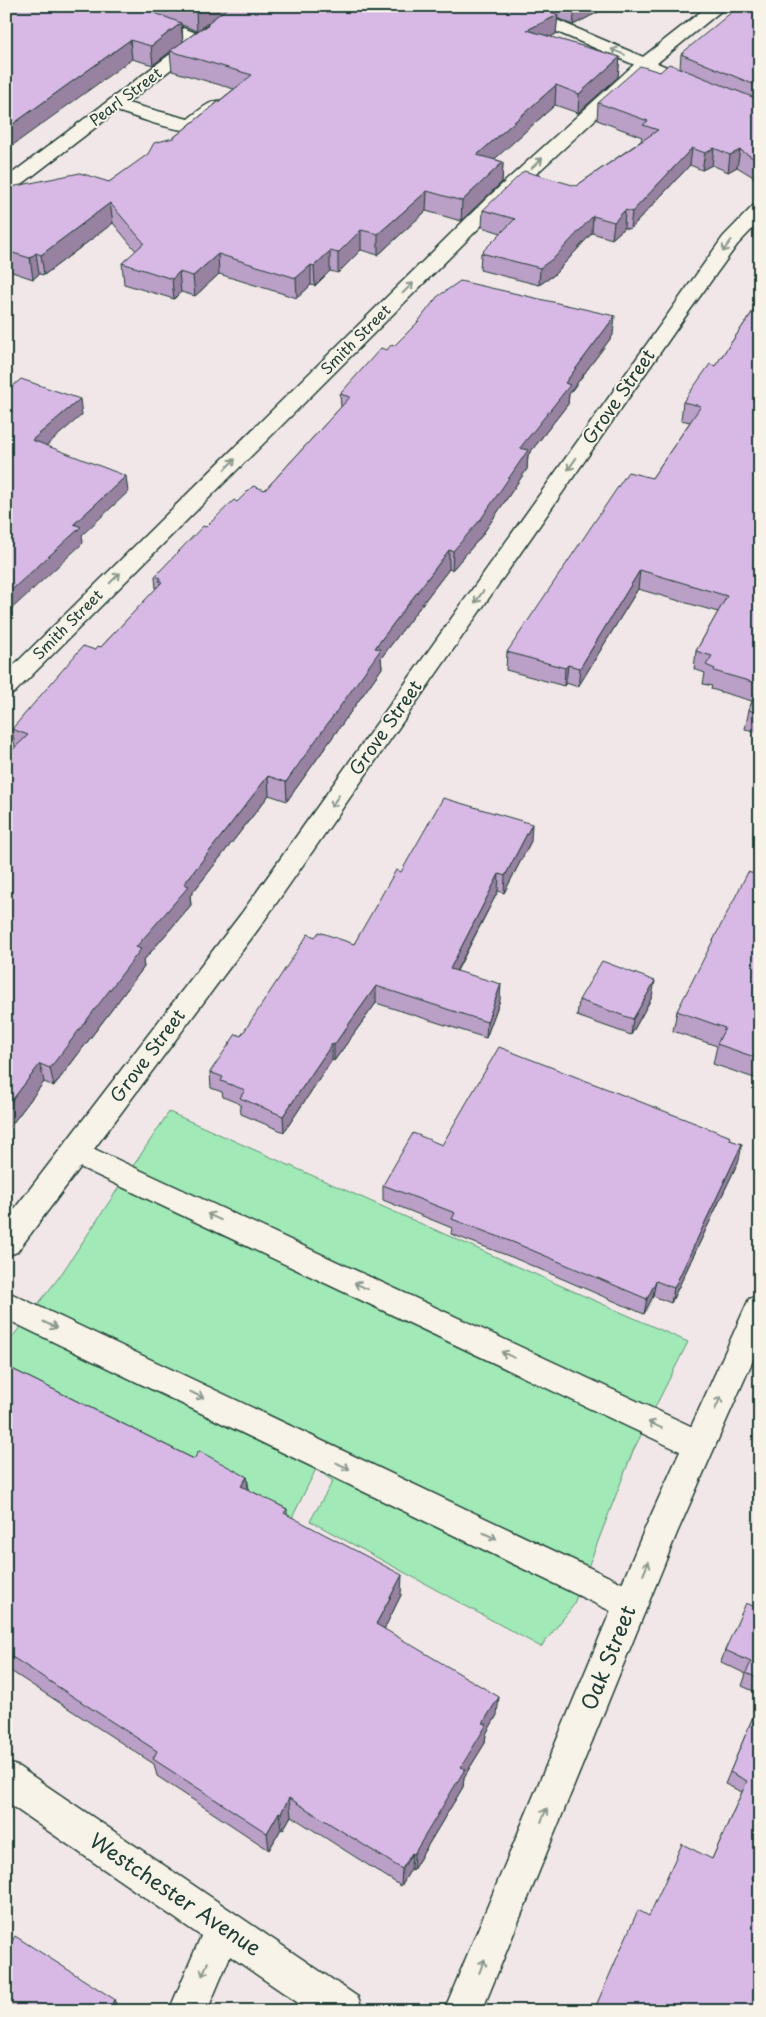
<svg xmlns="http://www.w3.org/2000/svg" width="766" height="2017" font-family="'Playpen Sans',sans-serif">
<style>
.green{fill:#a1e9b7;stroke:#609376}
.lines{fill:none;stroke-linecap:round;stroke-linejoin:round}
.lane-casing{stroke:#1f3d34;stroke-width:3}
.street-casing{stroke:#1f3d34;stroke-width:3}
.secondary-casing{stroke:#1f3d34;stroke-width:3}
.lane{fill:#f7f3e8;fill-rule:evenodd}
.street{fill:#f7f3e8;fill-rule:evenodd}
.secondary{fill:#f7f3e8;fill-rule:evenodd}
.wall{fill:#ba9fc6;stroke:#1f3d34;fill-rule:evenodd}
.shaded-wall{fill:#9782a1;stroke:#1f3d34}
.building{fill:#d8b9e6;stroke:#1f3d34}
.oneway{stroke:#8b988e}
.labels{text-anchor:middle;stroke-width:4;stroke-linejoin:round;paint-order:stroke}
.far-street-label{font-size:15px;fill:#1f3d34;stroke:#f7f3e8}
.street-label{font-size:18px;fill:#1f3d34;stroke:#f7f3e8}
.near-street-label{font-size:21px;fill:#1f3d34;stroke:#f7f3e8}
</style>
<rect width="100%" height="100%" fill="#f1e7e8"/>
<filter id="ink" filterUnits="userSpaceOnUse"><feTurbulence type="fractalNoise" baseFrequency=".02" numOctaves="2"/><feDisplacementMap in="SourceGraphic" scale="10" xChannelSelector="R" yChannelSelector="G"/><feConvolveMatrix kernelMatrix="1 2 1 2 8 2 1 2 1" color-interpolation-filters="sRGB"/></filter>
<g filter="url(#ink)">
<path class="green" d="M 169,1112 L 688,1342 L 633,1451 L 573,1606 L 541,1647 L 310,1521 L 333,1481 L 316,1469 L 291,1520 L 6,1375 L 6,1345 L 60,1276 Z"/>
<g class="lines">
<defs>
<path id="lane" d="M 116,100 L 188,119 C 199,111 211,98 225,101 L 228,105 C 223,112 201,129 193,130 C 175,133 129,114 110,109 L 107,105 L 110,101 Z
M 75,1140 L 710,1435 L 715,1445 L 710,1455 L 699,1460 L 688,1455 L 65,1160 L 60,1152 L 65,1144 Z
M 6,1291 L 643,1593 L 648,1604 L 643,1615 L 631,1620 L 619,1615 L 6,1319 Z
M 223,1909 L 236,1915 L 242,1928 L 207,2011 L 169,2011 L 210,1915 Z"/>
<path id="street" d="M 100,6 L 124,6 L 207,37 L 209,41 L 207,45 L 195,45 L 102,9 Z
M 708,6 L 727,6 L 651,68 L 500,207 L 14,693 L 6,695 L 6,673 L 486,199 L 639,60 Z
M 760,204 L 760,221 L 737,245 L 682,321 L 259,928 L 17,1252 L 6,1256 L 6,1220 L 241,914 L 723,237 L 753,206 Z
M 760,1295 L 760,1344 L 677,1533 L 482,2011 L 444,2011 L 643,1533 L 749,1299 Z"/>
<path id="secondary" d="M 234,6 L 253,6 L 13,191 L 6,192 L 6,178 Z
M 501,6 L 524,6 L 760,107 L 760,118 L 503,9 Z
M 6,1762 L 19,1767 L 358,1997 L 363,2011 L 310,2011 L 6,1802 Z"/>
</defs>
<use href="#lane" class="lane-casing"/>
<use href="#street" class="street-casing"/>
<use href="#secondary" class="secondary-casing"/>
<use href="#lane" class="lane"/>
<use href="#street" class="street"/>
<use href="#secondary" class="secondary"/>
</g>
<path class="wall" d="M 6,6 L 610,6 L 573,25 L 557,18 L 556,34 L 550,37 L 620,57 L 618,77 L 578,113 L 555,105 L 494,159 L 503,162 L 502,182 L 461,221 L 426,211 L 378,255 L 361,250 L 338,273 L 330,271 L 315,286 L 311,285 L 297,298 L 219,274 L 195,296 L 181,292 L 174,299 L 124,284 L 122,263 L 136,251 L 113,223 L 44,275 L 39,274 L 33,279 L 6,270 L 6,188 L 109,182 L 173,138 L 234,89 L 172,71 L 170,52 L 153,65 L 132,59 ZM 209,22 L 207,27 L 202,27 ZM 182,25 L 197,31 L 183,42 Z
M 760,6 L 760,181 L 737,167 L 728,172 L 712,165 L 702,170 L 690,165 L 630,229 L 624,228 L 612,239 L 592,233 L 554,275 L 539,285 L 480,270 L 481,253 L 501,233 L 482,227 L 483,210 L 576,186 L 641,141 L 642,137 L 597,120 L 598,103 L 660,72 L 680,68 L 681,54 Z
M 760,301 L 760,733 L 745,729 L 749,710 L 752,701 L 711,689 L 712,686 L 703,684 L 705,673 L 694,669 L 696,651 L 718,612 L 638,589 L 578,687 L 566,683 L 564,686 L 506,670 L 507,652 L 652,478 L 690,422 L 681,420 L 683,402 L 715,366 Z
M 613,335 L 569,394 L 568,404 L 528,455 L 527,469 L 480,538 L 452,570 L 449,569 L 381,658 L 382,668 L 287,801 L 269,795 L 190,896 L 191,905 L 143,961 L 144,967 L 54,1086 L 44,1082 L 6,1132 L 15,747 L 12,729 L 95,650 L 101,647 L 156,589 L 155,576 L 206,527 L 237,502 L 265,490 L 341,407 L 340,394 L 387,350 L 394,346 Z
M 531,841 L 504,893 L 498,891 L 457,971 L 500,1000 L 486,1038 L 376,1003 L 334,1061 L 332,1060 L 284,1132 L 241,1114 L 240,1104 L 223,1097 L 222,1092 L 211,1088 L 210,1072 L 241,1036 L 315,937 L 354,944 L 401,872 Z
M 760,876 L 760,1080 L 713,1064 L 717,1046 L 673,1031 L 677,1011 Z
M 652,997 L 631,1035 L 577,1016 L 579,1000 Z
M 730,1140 L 739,1160 L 671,1303 L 653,1296 L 644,1314 L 514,1258 L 451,1234 L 452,1228 L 383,1200 L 383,1185 L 442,1145 Z
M 6,1366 L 194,1459 L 247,1477 L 249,1490 L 287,1509 L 287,1515 L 401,1595 L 384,1629 L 497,1715 L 486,1734 L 485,1743 L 464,1777 L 463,1787 L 413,1870 L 411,1869 L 401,1886 L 291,1816 L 283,1830 L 281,1829 L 269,1850 L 157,1776 L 154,1764 L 6,1668 Z
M 760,1609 L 760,1694 L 742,1686 L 746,1674 L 721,1662 L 725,1650 Z
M 760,1700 L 752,1879 L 760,2011 L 594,2011 L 595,2008 L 649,1916 L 712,1859 L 742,1792 L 725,1784 Z"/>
<path class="shaded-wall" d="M 204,6 L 231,6 L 197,31 L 196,12 Z
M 575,6 L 610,6 L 573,25 Z
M 558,15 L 556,34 L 526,49 L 527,30 Z
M 181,23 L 183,42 L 153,65 L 151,46 Z
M 130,40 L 132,59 L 6,150 L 6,129 Z
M 620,57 L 618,77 L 578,113 L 579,94 Z
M 556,85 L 555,105 L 477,175 L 477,155 Z
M 692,148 L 690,165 L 630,229 L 632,212 Z
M 714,148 L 712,165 L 702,170 L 705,153 Z
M 740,150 L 737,167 L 728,172 L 730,155 Z
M 503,162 L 502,182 L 461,221 L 462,201 Z
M 427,191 L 426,211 L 378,255 L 378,234 Z
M 110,203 L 113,223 L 44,275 L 41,255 Z
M 625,210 L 624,228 L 612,239 L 614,222 Z
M 593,216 L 592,233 L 554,275 L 539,285 L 540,268 Z
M 361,230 L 361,250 L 338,273 L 338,253 Z
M 330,251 L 330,271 L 315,286 L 314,266 Z
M 36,253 L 39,274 L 33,279 L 30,258 Z
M 218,254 L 219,274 L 195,296 L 193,276 Z
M 311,265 L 311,285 L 297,298 L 296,278 Z
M 179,272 L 181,292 L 174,299 L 172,279 Z
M 615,316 L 613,335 L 569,394 L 568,404 L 528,455 L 527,469 L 480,538 L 452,570 L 453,551 L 520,448 L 565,383 Z
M 80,399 L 82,415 L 34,456 L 32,440 Z
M 126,476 L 128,492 L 82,535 L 83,543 L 6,614 L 6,595 L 74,524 Z
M 760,477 L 760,491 L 754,487 Z
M 449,550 L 449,569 L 381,658 L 382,668 L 287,801 L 286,782 L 375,648 Z
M 640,570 L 638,589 L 578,687 L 580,668 Z
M 568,665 L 566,683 L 564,686 L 565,668 Z
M 268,776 L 269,795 L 190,896 L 191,905 L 143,961 L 144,967 L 54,1086 L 50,1068 L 136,947 L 184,884 Z
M 532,824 L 531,841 L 504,893 L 505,876 Z
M 499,874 L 498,891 L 449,985 L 450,969 Z
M 655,981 L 652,997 L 631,1035 L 633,1019 Z
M 501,984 L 500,1000 L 486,1038 L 487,1022 Z
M 376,986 L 376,1003 L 334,1061 L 334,1045 Z
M 332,1044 L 332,1060 L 284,1132 L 283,1116 Z
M 40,1064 L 44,1082 L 6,1132 L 6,1108 Z
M 742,1144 L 739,1160 L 671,1303 L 674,1288 Z
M 656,1281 L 653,1296 L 644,1314 L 647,1299 Z
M 247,1477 L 249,1498 L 241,1486 Z
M 402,1575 L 401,1595 L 377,1644 L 376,1624 Z
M 499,1697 L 497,1715 L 486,1734 L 485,1743 L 464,1777 L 463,1787 L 413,1870 L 414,1854 L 461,1767 L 483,1723 Z
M 289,1798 L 291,1816 L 283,1830 L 281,1813 Z
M 279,1812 L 281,1829 L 269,1850 L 267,1833 Z
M 412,1853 L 411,1869 L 401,1886 L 402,1869 Z
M 114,1999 L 119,2011 L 110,2011 Z"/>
<path class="building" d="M 6,6 L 137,6 L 181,23 L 151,46 L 130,40 L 6,129 Z
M 180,6 L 204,6 L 196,12 Z
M 230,6 L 538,6 L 558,15 L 527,30 L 620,57 L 579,94 L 556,85 L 477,155 L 503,162 L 462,201 L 427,191 L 378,234 L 361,230 L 338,253 L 330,251 L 314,266 L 311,265 L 296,278 L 218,254 L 193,276 L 179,272 L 172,279 L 122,263 L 144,243 L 110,203 L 41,255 L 36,253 L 30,258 L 6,251 L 6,188 L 80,173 L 109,182 L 148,154 L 154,143 L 173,138 L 252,75 L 170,51 L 202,28 L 207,27 L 209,22 Z
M 739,6 L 760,6 L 760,87 L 681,54 Z
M 669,64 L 760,100 L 760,162 L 740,150 L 730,155 L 714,148 L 705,153 L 692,148 L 632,212 L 625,210 L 614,222 L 593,216 L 555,257 L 540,268 L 481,253 L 515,219 L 483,210 L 524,171 L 576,186 L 658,130 L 643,125 L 648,121 L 598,103 L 640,66 L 660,72 Z
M 460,281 L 615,316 L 565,383 L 570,385 L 520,448 L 528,450 L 481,519 L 453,551 L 449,550 L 375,648 L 381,649 L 286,782 L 268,776 L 184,884 L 189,886 L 136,947 L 141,949 L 50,1068 L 40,1064 L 6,1108 L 6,756 L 28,735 L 12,729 L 83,646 L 95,650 L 98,646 L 101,647 L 162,582 L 159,581 L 161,578 L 155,576 L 203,526 L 206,527 L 234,500 L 237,502 L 253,486 L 265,490 L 350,397 L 340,394 L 381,348 L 387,350 L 391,345 L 394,346 L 417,323 L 437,297 Z
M 760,301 L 760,477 L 754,487 L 760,489 L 760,714 L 749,710 L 759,684 L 714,671 L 715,669 L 706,665 L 712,656 L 696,651 L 727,596 L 640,570 L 580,668 L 568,665 L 565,668 L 507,652 L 628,472 L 652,478 L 701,406 L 683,402 L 710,364 L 715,366 Z
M 21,379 L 80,399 L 32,440 L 126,476 L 74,524 L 81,527 L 6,595 L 6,392 Z
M 443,798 L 532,824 L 505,876 L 499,874 L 450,969 L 501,984 L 487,1022 L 376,986 L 334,1045 L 332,1044 L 283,1116 L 240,1098 L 245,1090 L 221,1081 L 223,1077 L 210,1072 L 236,1034 L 241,1036 L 308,934 L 315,937 L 319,932 L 354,944 L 396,870 L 401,872 Z
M 748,872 L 760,876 L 760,1059 L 717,1044 L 725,1028 L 677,1011 Z
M 602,961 L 655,981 L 633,1019 L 579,1000 Z
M 499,1047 L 731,1137 L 730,1140 L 742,1144 L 674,1288 L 656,1281 L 647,1299 L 515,1243 L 452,1219 L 455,1213 L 383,1185 L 413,1133 L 442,1145 Z
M 6,1366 L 194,1459 L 199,1451 L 247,1477 L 241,1486 L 287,1509 L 284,1513 L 402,1575 L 376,1624 L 499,1697 L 483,1723 L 487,1724 L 461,1767 L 465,1769 L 414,1854 L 412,1853 L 402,1869 L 289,1798 L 281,1813 L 279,1812 L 267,1833 L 153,1759 L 157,1751 L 6,1653 Z
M 746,1603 L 760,1609 L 760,1679 L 746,1673 L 751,1662 L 725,1650 Z
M 760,1700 L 760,1859 L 752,1879 L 760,1883 L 760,2011 L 601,2011 L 595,2008 L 638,1910 L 649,1916 L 682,1844 L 712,1859 L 747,1781 L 730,1772 Z
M 15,1936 L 114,1999 L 110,2011 L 6,2011 L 6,1951 Z"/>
<defs><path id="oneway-shaft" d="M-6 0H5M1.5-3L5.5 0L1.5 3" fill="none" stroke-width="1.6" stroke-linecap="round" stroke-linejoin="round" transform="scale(1.25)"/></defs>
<g class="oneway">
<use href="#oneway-shaft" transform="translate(618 52) rotate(-157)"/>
<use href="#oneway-shaft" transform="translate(537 163) rotate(-43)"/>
<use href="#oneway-shaft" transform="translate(727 246) rotate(127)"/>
<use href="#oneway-shaft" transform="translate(408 288) rotate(-45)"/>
<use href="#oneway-shaft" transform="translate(230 464) rotate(-45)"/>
<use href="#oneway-shaft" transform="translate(572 464) rotate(125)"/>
<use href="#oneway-shaft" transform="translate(115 578) rotate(-45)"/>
<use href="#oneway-shaft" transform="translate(479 597) rotate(125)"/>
<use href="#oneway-shaft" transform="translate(335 801) rotate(125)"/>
<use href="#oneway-shaft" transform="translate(214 1217) rotate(-155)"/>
<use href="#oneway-shaft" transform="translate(361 1286) rotate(-155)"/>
<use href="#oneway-shaft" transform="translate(50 1325) rotate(26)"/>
<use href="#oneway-shaft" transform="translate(508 1355) rotate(-155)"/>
<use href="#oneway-shaft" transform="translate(197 1395) rotate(26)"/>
<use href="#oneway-shaft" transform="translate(718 1403) rotate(-66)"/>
<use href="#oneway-shaft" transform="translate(655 1425) rotate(-155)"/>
<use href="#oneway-shaft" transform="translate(343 1466) rotate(26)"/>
<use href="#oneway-shaft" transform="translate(490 1536) rotate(26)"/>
<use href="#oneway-shaft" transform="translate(646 1568) rotate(-68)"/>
<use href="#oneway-shaft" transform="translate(544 1815) rotate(-68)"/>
<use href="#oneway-shaft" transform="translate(482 1966) rotate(-68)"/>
<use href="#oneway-shaft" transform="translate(205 1969) rotate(113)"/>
</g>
</g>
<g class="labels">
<g class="far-street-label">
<text transform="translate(126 97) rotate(-37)" y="5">Pearl Street</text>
<text transform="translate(356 340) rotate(-45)" y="5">Smith Street</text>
<text transform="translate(68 625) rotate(-45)" y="5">Smith Street</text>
</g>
<g class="street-label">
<text transform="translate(619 397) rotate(-55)" y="6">Grove Street</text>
<text transform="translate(386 728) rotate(-55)" y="6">Grove Street</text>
<text transform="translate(148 1056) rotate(-53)" y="6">Grove Street</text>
</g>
<g class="near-street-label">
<text transform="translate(609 1658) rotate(-68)" y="7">Oak Street</text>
<text transform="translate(175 1895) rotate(34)" y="7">Westchester Avenue</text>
</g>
</g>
<rect width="766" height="2017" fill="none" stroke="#f7f3e8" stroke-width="25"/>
<rect x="12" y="12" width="741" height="1992" fill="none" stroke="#1f3d34" stroke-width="2" filter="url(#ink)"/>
</svg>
